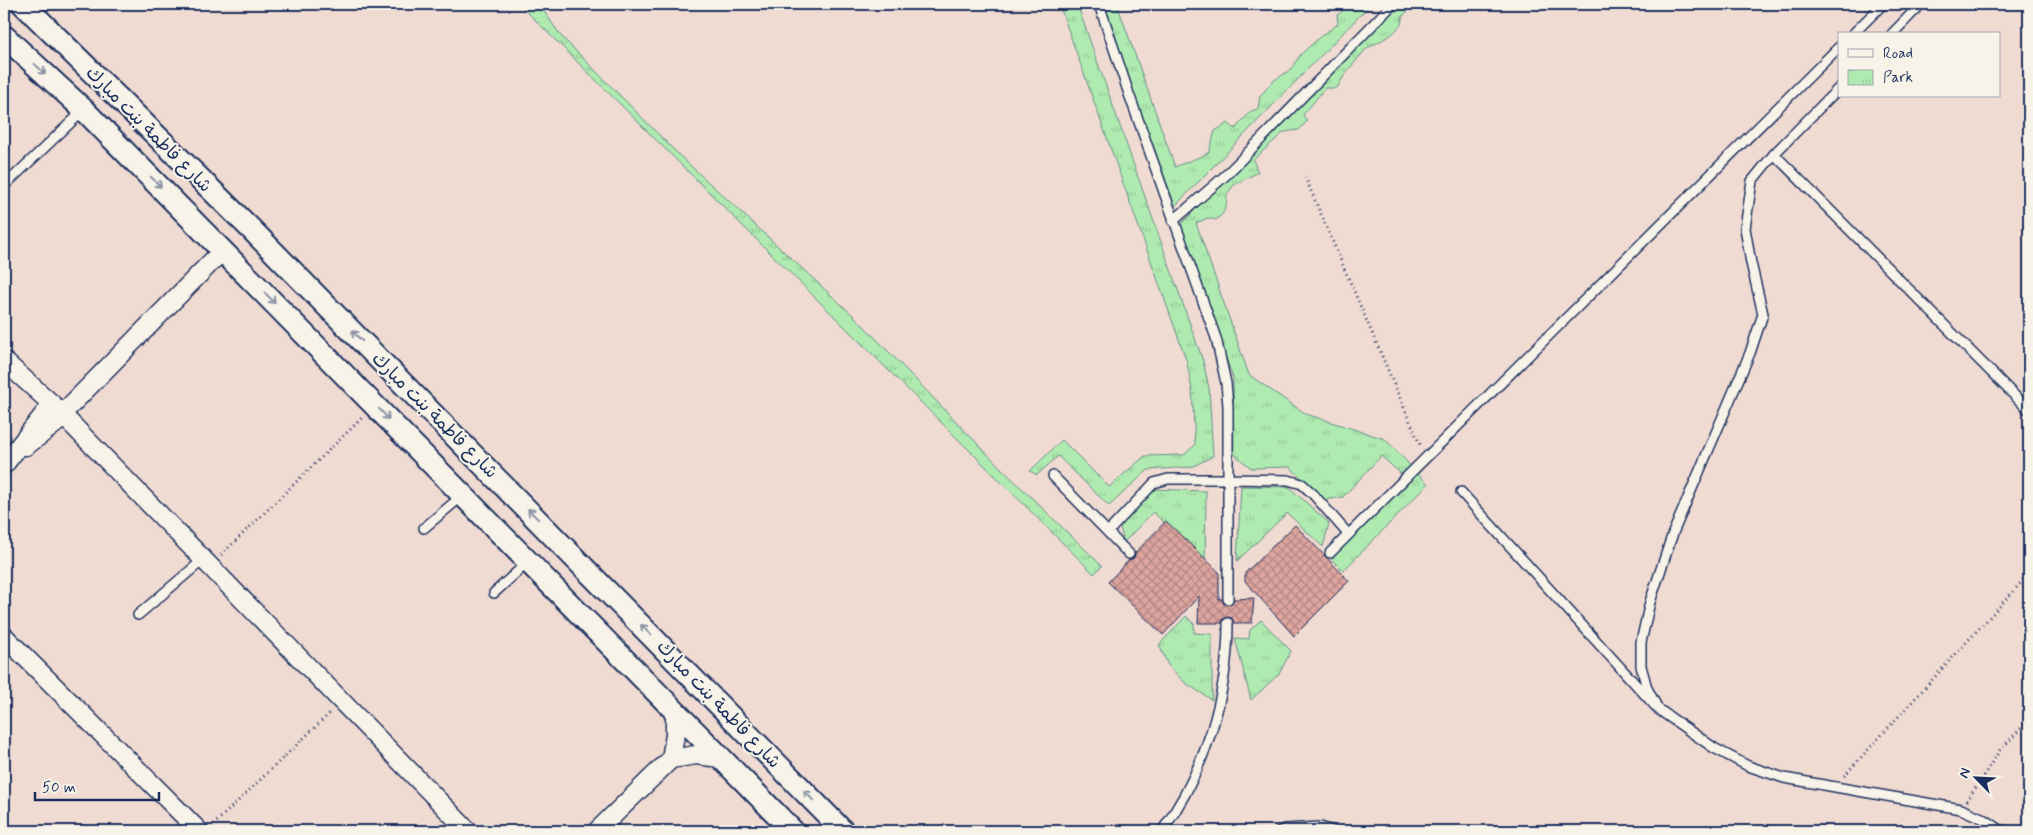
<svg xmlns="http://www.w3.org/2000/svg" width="2033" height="835" font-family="Mynerve,'Playpen Sans Arabic',sans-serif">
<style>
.park{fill:url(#park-tufts);stroke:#658d87}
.building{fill:url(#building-cross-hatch);stroke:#1b2f5e}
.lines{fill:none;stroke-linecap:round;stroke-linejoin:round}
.service-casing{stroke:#1b2f5e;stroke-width:12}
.minor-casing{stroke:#1b2f5e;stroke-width:21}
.tertiary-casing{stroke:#1b2f5e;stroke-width:25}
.path{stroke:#1b2f5e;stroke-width:3;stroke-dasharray:1 4;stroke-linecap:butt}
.service{stroke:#f7f3e8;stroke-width:9}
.minor{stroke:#f7f3e8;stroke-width:18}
.tertiary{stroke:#f7f3e8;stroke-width:21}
.oneway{stroke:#8991a3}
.labels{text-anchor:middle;stroke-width:4;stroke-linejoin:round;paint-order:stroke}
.street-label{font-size:18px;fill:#1b2f5e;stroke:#f7f3e8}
</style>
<defs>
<pattern id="park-tufts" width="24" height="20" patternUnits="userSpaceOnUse" patternTransform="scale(1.25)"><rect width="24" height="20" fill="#afebb0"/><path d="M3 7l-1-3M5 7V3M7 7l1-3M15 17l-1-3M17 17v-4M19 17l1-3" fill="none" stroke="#96ca9a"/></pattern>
<pattern id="building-cross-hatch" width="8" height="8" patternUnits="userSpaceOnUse" patternTransform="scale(1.25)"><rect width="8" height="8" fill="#dea49e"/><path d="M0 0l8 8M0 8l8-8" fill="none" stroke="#b38684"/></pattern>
</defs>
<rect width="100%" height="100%" fill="#f0dbd2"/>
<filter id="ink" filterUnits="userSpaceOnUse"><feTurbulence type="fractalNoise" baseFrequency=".02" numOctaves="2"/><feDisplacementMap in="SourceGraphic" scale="10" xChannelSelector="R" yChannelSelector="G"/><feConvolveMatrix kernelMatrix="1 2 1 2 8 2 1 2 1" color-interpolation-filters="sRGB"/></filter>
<g filter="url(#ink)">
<path class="park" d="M 519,4 L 539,4 L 561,36 L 680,156 L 857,319 L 1001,468 L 1102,566 L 1094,574 Z
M 1059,4 L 1077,4 L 1203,361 L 1209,388 L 1213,456 L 1192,467 L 1148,470 L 1109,506 L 1058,456 L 1037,475 L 1030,471 L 1062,440 L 1109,487 L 1145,456 L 1184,455 L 1195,445 L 1192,390 L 1187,362 Z
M 1102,4 L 1117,4 L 1175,167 C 1187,161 1198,159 1209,152 L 1215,131 L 1228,123 L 1235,129 L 1251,111 L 1258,109 L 1260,96 L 1273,81 L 1290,70 L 1301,54 L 1321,36 L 1338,24 L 1337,15 L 1353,4 L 1371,4 L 1175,206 Z
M 1398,4 L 1418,4 L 1413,6 L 1403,16 L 1401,25 L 1391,35 L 1366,49 L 1345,74 L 1337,88 L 1325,88 L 1303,115 L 1307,121 L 1299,130 L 1284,132 L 1253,160 L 1258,172 L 1234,185 L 1227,194 C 1227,206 1226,212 1216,220 L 1208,218 L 1196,223 L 1249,375 L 1306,414 L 1385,439 L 1428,484 L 1343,571 L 1330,558 L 1409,481 L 1381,456 L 1343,497 L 1324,500 L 1290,467 L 1251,468 L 1234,454 L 1233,378 L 1180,225 Z
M 1241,486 L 1289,487 L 1329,523 L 1323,547 L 1287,513 L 1237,561 Z
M 1152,489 L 1206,491 L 1205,563 L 1153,512 L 1124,542 L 1119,523 Z
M 1186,616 L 1194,624 L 1194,633 L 1212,634 L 1212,700 L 1184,682 L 1168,665 L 1159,645 Z
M 1261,620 L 1291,651 L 1279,674 L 1251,700 L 1235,638 L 1249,639 L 1250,630 Z"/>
<path class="building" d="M 1166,521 L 1219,572 L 1219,599 L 1222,599 L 1224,604 L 1231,605 L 1234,599 L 1254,598 L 1252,623 L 1234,623 L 1232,618 L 1228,617 L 1223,619 L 1222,623 L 1198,623 L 1199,596 L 1163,635 L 1108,582 L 1129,560 L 1134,558 L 1135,553 Z
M 1295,525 L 1349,581 L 1294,636 L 1245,581 L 1245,573 Z"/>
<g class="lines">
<defs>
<path id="service" d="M 1099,4 L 1129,94 L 1216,338 L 1226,383 L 1228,406 L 1228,599
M 1853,34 L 1883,4
M 1892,34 L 1921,4
M 1774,154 L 2029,410
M 4,186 L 84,110
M 1173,221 L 1226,175 L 1393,4
M 1053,476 L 1129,554
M 1461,492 L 1658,709 L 1714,748 L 1748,766 L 1784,778 L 1961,809 L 1984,819 L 2002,831
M 424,528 L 463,495
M 1108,532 L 1154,483 L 1168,479 L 1229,479 L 1288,480 L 1302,484 L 1313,494 L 1348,534
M 1330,553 L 1839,47
M 494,593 L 528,562
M 138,615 L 204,559
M 1658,709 L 1647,688 L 1641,666 L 1641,642 L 1650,602 L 1673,533 L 1750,353 L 1763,314 L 1751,263 L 1745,228 L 1752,181 L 1774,154 L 1839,88
M 1162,831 C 1205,771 1228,696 1228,623
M 1280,831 L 1285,829 L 1320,827 L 1333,831"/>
<path id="minor" d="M 4,361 L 52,404 L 468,831
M 62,414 L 223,250
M 26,446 L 64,417
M 4,465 L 52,404
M 4,636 L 199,831
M 671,759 L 675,735 L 675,711
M 597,831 L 671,759 L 696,755 L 721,758"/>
<path id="tertiary" d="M 23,4 L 252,230 L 843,831
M 4,36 L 84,110 L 793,831"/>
</defs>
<use href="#service" class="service-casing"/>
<use href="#minor" class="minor-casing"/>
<use href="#tertiary" class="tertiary-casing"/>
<path class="path" d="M 1305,177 L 1421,447
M 221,555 L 362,418
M 1844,776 L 2029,574
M 1967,801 L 2000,750 L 2029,720
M 213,825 L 331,712"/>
<use href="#service" class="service"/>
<use href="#minor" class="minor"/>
<use href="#tertiary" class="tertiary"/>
</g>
<defs><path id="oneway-shaft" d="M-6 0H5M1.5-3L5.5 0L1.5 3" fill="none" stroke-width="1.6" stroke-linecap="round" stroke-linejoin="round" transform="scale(1.25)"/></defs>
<g class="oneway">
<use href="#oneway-shaft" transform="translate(40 69) rotate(43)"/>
<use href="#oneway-shaft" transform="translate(156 182) rotate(45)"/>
<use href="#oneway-shaft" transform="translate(270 298) rotate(46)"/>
<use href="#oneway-shaft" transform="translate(357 336) rotate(-135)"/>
<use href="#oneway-shaft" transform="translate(384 414) rotate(46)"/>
<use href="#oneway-shaft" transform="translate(533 514) rotate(-134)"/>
<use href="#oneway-shaft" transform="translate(646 630) rotate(-134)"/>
<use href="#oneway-shaft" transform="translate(809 796) rotate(-134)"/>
</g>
</g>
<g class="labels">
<g class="street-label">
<text transform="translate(149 129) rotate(45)" y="6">شارع فاطمة بنت مبارك</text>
<text transform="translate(435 415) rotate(45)" y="6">شارع فاطمة بنت مبارك</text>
<text transform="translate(719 704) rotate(46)" y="6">شارع فاطمة بنت مبارك</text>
</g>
</g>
<rect width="2033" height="835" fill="none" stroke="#f7f3e8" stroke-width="20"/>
<rect x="10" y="10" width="2013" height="815" fill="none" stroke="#1b2f5e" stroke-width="2" filter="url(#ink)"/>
<rect x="1838" y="32" width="162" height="65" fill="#f7f3e8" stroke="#9fa5b1"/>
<rect x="1848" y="49" width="25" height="8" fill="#f7f3e8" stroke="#9fa5b1"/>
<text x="1883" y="58" font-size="15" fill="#1b2f5e">Road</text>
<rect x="1848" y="70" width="25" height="15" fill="url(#park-tufts)" stroke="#9fa5b1"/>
<text x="1883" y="82" font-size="15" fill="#1b2f5e">Park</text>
<g transform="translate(1976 778) rotate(294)" stroke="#f7f3e8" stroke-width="4" paint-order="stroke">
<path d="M0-4L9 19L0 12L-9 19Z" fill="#1b2f5e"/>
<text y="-8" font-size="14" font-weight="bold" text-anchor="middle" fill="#1b2f5e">N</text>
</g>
<path d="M35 792v8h124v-8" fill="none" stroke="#1b2f5e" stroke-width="2.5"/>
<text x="42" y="792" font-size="15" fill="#1b2f5e" stroke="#f7f3e8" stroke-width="4" paint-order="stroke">50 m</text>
</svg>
